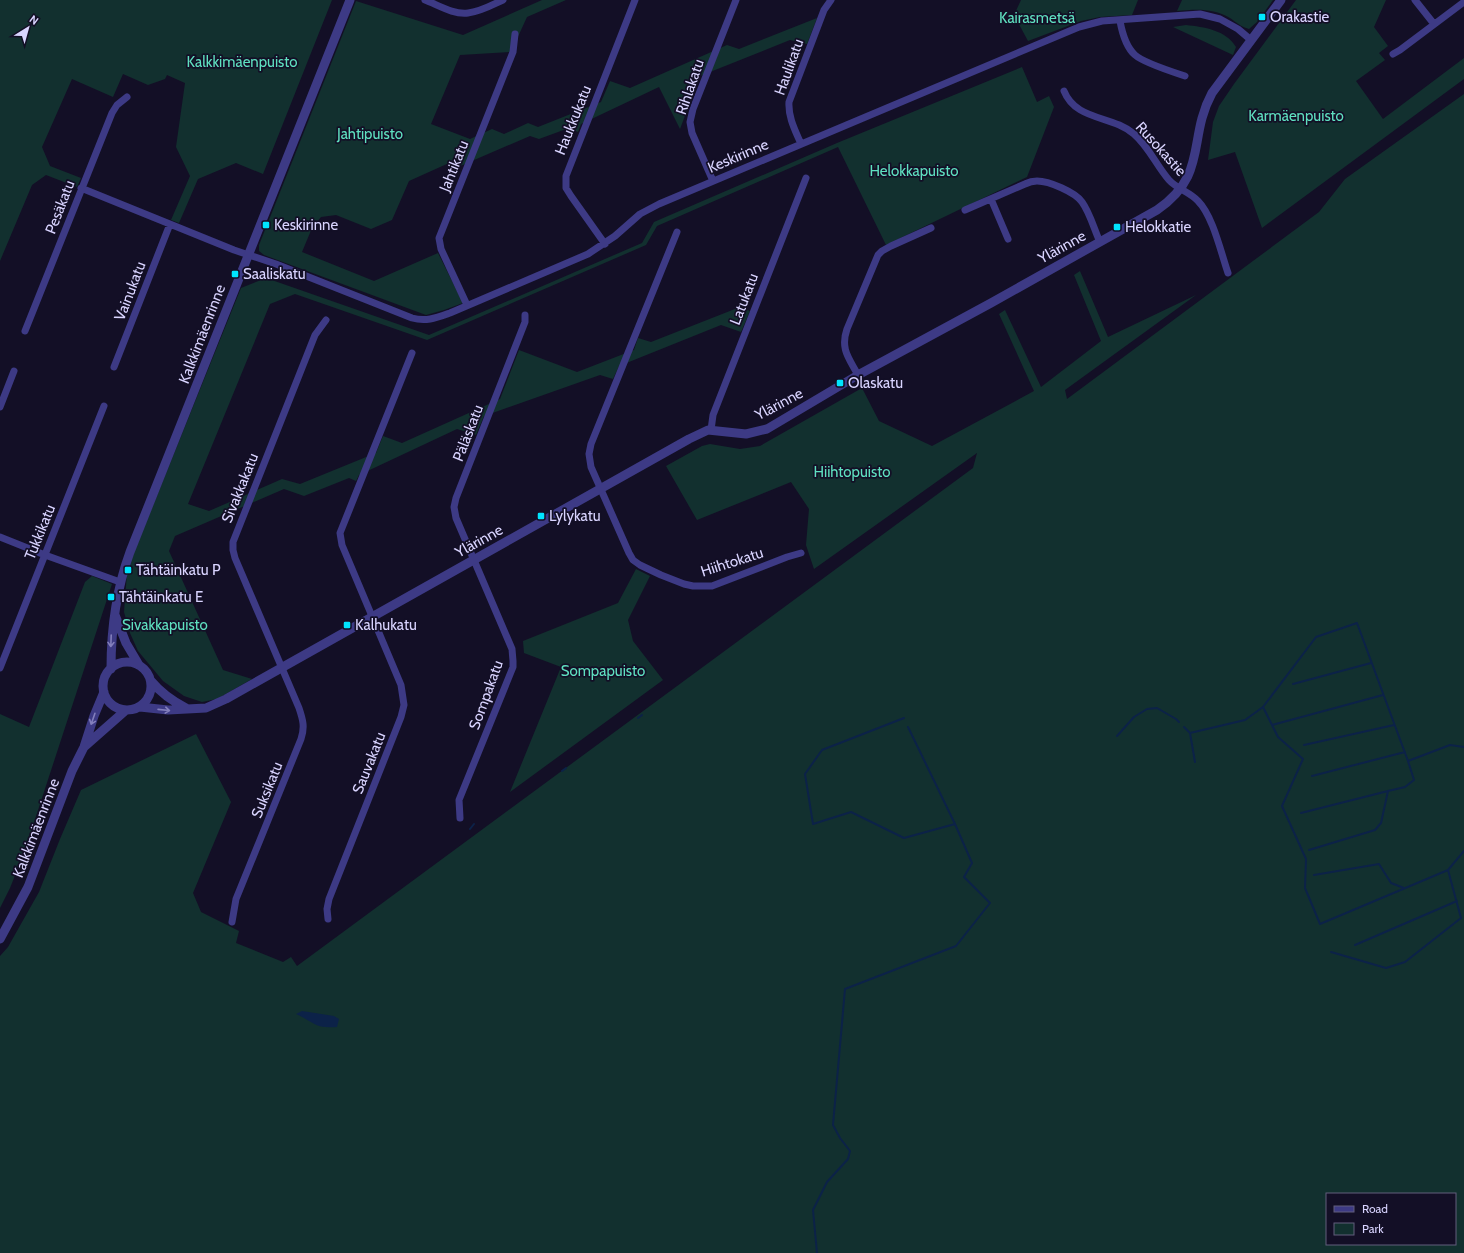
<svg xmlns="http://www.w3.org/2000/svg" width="1464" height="1253" font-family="Cabin,sans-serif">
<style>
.green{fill:#12302f;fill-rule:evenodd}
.water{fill:#0c2248}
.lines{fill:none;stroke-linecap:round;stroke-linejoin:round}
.stream{stroke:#0c2248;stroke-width:2}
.minor{stroke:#3d3a85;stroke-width:7}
.tertiary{stroke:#3d3a85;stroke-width:9}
.oneway{stroke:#837fbc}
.poi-dot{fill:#00e5ff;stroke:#130f26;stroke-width:1.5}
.labels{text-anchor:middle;stroke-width:3.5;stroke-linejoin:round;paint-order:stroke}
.poi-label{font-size:15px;fill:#d9d4ff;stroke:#130f26;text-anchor:start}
.park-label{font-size:15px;fill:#5fe0c0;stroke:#130f26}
.street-label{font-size:15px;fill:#d9d4ff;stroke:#130f26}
</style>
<rect width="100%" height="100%" fill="#130f26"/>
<path class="green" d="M 0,0 L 332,0 L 263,174 L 236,163 L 198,179 L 179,223 L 171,220 L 190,176 L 176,147 L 185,83 L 167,75 L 165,79 L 148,85 L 123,74 L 113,97 L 72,79 L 42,147 L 50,166 L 81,178 L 77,187 L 46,175 L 32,185 L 0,261 Z
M 542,0 L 566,0 L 527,17 L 511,52 L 460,55 L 431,124 L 470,139 L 492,129 L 504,134 L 528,123 L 538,127 L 601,102 L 610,81 L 630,88 L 727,45 L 739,49 L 817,18 L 807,44 L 790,40 L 700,76 L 680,129 L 659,87 L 581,124 L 578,132 L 569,128 L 539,139 L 530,136 L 458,167 L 449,163 L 409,181 L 392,220 L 371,229 L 336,215 L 321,217 L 312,228 L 302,252 L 374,281 L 438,253 L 463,303 L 444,310 L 426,315 L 264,255 L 259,251 L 259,245 L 356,1 L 463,35 Z
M 1021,0 L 1138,0 L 1132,15 L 1100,17 L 1081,21 L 1028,41 L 1014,15 Z
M 1182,0 L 1273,0 L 1257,22 L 1249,29 C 1241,27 1236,22 1230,18 C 1213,8 1196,9 1177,11 Z
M 1296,0 L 1386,0 L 1374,27 L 1388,46 L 1379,53 L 1385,60 L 1356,81 L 1383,119 L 1464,58 L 1464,79 L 1262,228 L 1235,152 L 1208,160 L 1213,122 L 1219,106 L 1234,84 Z
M 1186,25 C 1204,27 1226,30 1236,47 L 1233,55 L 1173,27 Z
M 1022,67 L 1037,102 L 1049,96 L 1054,107 L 1027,177 L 886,245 L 838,147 L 657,226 L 646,245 L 427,340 L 295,294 L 270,304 L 188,504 L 209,511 L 282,479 L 300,484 L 376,453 L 383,436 L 402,443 L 500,399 L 519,350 L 577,372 L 634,350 L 638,338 L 651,342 L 740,307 L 750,311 L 741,332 L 721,325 L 619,366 L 613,379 L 600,375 L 484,416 L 476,435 L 457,429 L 359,475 L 356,481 L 349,478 L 304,496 L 284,489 L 175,536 L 169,551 L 223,670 L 252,679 L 217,699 L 202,702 L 184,696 L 163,681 L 138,651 L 130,633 L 124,612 L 127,573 L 135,550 L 241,288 L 266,278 L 429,335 L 642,243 L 654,222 L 837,143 Z
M 1464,94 L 1464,1253 L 0,1253 L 0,956 L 8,947 L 39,892 L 60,839 L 81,790 L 196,734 L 231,802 L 193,893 L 201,912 L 239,931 L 236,943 L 283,962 L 291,957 L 297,966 L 973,468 L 977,453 L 814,569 L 806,545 L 809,509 L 791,482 L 697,520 L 666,466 L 702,446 L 710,444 L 740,449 L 760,446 L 862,388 L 879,421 L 932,446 L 1034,391 L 999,314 L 1005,310 L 1041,387 L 1101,341 L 1074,275 L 1080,271 L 1108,337 L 1196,295 L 1065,390 L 1067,399 L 1319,212 L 1345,179 ZM 1327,1194 L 1455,1194 L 1455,1244 L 1327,1244 Z
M 636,569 L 650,576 L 628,620 L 633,641 L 663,680 L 510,792 L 561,667 L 524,653 L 523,641 L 618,603 Z
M 92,576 L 112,584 L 24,853 L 10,888 L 0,908 L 0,714 L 29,727 L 85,582 Z"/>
<path class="water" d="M 302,1011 L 334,1016 L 339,1019 L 337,1027 C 315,1029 314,1022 296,1014 Z"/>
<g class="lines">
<path class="stream" d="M 1293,684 L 1371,663
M 1263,707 L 1278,737 L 1303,759 L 1282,806 L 1306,859 L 1305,888 L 1320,924 L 1448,870 L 1464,851
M 638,718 L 642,715
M 904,718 L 822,750 L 805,774 L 813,824 L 851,812 L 904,838 L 955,824
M 1272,725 L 1383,695
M 1184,727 L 1190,733
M 1117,736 L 1134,717 L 1147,709 L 1157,708 L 1176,719 L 1179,722
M 1304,745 L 1394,725
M 1195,762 L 1190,733 L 1245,720 L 1263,707 L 1316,637 L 1357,623 L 1408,761 L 1450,745 L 1464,747
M 562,771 L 566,768
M 1312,776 L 1405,752
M 1301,813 L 1388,791
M 470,829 L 474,824
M 1309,850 L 1375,830 L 1381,823 L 1388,791 L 1405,787 L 1414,780 L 1408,761
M 1314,875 L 1379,864 L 1391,883 L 1404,888
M 1355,945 L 1457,901
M 1331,952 L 1386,968 L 1405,962 L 1461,918 L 1448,870
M 817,1253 L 813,1210 L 827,1182 L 848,1159 L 850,1151 L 840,1138 L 833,1125 L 845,989 L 956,946 L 990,903 L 964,877 L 972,863 L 955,824 L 908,727"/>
<path class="minor" d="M 425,0 C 438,5 454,15 468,13 C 480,12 492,5 503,0
M 1415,0 L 1434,24
M 1120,21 C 1122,32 1126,47 1135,55 C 1144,63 1173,72 1185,76
M 1393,54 L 1400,50 L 1464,2
M 1064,91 C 1076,121 1112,115 1134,134 C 1149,147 1156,165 1169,180 C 1177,189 1190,192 1198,201 C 1213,216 1221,253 1228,273
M 801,144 C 795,130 788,117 789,102 L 824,10 L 831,0
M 713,181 L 692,133 L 690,122 L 693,109 L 736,0
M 81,188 L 234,250 L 276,264 L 412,318 C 426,322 436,318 450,313 L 588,254 L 615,236 L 640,214 L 659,204 L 1079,27 L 1102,21 L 1200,14 L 1220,19 L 1238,29 L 1251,40
M 991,199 L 1008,239
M 965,210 L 1025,184 C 1029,182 1033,181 1037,181 C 1049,181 1075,192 1082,202 C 1090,213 1094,229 1100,242
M 677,232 L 591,444 L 589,454 L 591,467 L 629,553 L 633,560 L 640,565 L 661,575 L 684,584 L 693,586 L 712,586 L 787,557 L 801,553
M 605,244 L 571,196 L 566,188 L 566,176 L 635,0
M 467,305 L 441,249 L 439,238 L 513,52 L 515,34
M 25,331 L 112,113 L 117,105 L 127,97
M 114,367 L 170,224
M 858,375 C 849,358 840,349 847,329 L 878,255 L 882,251 L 891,246 L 931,228
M 0,407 L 14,371
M 711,430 L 713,415 L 806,178
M 0,537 L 45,555 L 120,582
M 0,668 L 104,406
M 460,818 L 459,800 L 513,667 L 513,661 L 512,649 L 456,518 L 454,507 L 456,498 L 525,322 L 525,315
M 328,919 L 327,909 L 329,899 L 401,717 L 404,705 L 401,685 L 342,545 L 340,533 L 412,353
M 232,922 L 236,899 L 301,739 C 305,727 303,720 299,708 L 235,558 L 233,550 L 233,542 L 315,335 L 326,320"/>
<path class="tertiary" d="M 115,615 L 126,643 L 139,665
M103 686a24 24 0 1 1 48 0a24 24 0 1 1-48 0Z
M 111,669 C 111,629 116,590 130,552 L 350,0
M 151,681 C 161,693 172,701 186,708
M 140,707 L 168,710 L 206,708 L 226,699 L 689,439 L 708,430 L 746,434 L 767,429 L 858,375 L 991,303 L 1157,210 C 1209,174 1187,139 1212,93 L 1281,0
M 84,747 L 126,710
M 0,939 L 28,887 L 72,771 L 84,747 L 94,716 L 104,692"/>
</g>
<defs><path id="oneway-shaft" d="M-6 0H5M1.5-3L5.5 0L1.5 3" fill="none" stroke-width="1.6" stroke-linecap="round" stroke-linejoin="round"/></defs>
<g class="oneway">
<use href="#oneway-shaft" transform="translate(111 641) rotate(92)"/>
<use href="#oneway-shaft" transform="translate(164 710) rotate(6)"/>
<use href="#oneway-shaft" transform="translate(93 719) rotate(109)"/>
</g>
<g class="poi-dot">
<rect x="1258" y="13" width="8" height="8" rx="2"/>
<rect x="262" y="221" width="8" height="8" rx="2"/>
<rect x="1113" y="223" width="8" height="8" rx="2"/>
<rect x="231" y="270" width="8" height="8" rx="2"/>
<rect x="836" y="379" width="8" height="8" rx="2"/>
<rect x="537" y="512" width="8" height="8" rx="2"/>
<rect x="124" y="566" width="8" height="8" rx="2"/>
<rect x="107" y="593" width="8" height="8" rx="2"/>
<rect x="343" y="621" width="8" height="8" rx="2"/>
</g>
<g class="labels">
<g class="poi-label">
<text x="1270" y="22">Orakastie</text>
<text x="274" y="230">Keskirinne</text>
<text x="1125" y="232">Helokkatie</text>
<text x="243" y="279">Saaliskatu</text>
<text x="848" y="388">Olaskatu</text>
<text x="549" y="521">Lylykatu</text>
<text x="136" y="575">Tähtäinkatu P</text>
<text x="119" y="602">Tähtäinkatu E</text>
<text x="355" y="630">Kalhukatu</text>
</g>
<g class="park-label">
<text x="1037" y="23">Kairasmetsä</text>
<text x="242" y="67">Kalkkimäenpuisto</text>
<text x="1296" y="121">Karmäenpuisto</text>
<text x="370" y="139">Jahtipuisto</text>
<text x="914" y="176">Helokkapuisto</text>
<text x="852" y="477">Hiihtopuisto</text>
<text x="165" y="630">Sivakkapuisto</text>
<text x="603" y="676">Sompapuisto</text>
</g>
<g class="street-label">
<text transform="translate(789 67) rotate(-70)" y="5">Haulikatu</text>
<text transform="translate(690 87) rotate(-71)" y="5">Rihlakatu</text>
<text transform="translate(573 120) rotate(-68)" y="5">Haukkukatu</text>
<text transform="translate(1161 149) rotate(48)" y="5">Rusokastie</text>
<text transform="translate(738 156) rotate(-23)" y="5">Keskirinne</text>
<text transform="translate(454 166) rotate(-68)" y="5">Jahtikatu</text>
<text transform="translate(60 207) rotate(-69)" y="5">Pesäkatu</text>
<text transform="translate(1062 247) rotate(-29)" y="5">Ylärinne</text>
<text transform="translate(130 291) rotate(-69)" y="5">Vainukatu</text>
<text transform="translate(744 299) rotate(-69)" y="5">Latukatu</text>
<text transform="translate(202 334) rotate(-69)" y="5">Kalkkimäenrinne</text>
<text transform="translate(779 404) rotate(-28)" y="5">Ylärinne</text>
<text transform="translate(468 433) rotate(-69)" y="5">Päläskatu</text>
<text transform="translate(240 488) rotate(-68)" y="5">Sivakkakatu</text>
<text transform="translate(40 532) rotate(-68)" y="5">Tukkikatu</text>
<text transform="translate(479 541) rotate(-29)" y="5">Ylärinne</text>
<text transform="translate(732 562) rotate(-18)" y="5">Hiihtokatu</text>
<text transform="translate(486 695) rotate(-70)" y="5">Sompakatu</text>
<text transform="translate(369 763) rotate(-68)" y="5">Sauvakatu</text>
<text transform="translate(267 790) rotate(-68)" y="5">Suksikatu</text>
<text transform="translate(36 828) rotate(-69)" y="5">Kalkkimäenrinne</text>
</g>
</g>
<rect x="1326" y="1193" width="130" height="52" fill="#130f26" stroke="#625e7d"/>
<rect x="1334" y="1206" width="20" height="6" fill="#3d3a85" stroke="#625e7d"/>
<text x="1362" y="1213" font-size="12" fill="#d9d4ff">Road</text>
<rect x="1334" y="1223" width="20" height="12" fill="#12302f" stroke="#625e7d"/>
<text x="1362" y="1233" font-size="12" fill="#d9d4ff">Park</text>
<g transform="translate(28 28) rotate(37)" stroke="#130f26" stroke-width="3" paint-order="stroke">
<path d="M0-3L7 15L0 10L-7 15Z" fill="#d9d4ff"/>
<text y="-6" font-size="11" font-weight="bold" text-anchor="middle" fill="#d9d4ff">N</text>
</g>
</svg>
